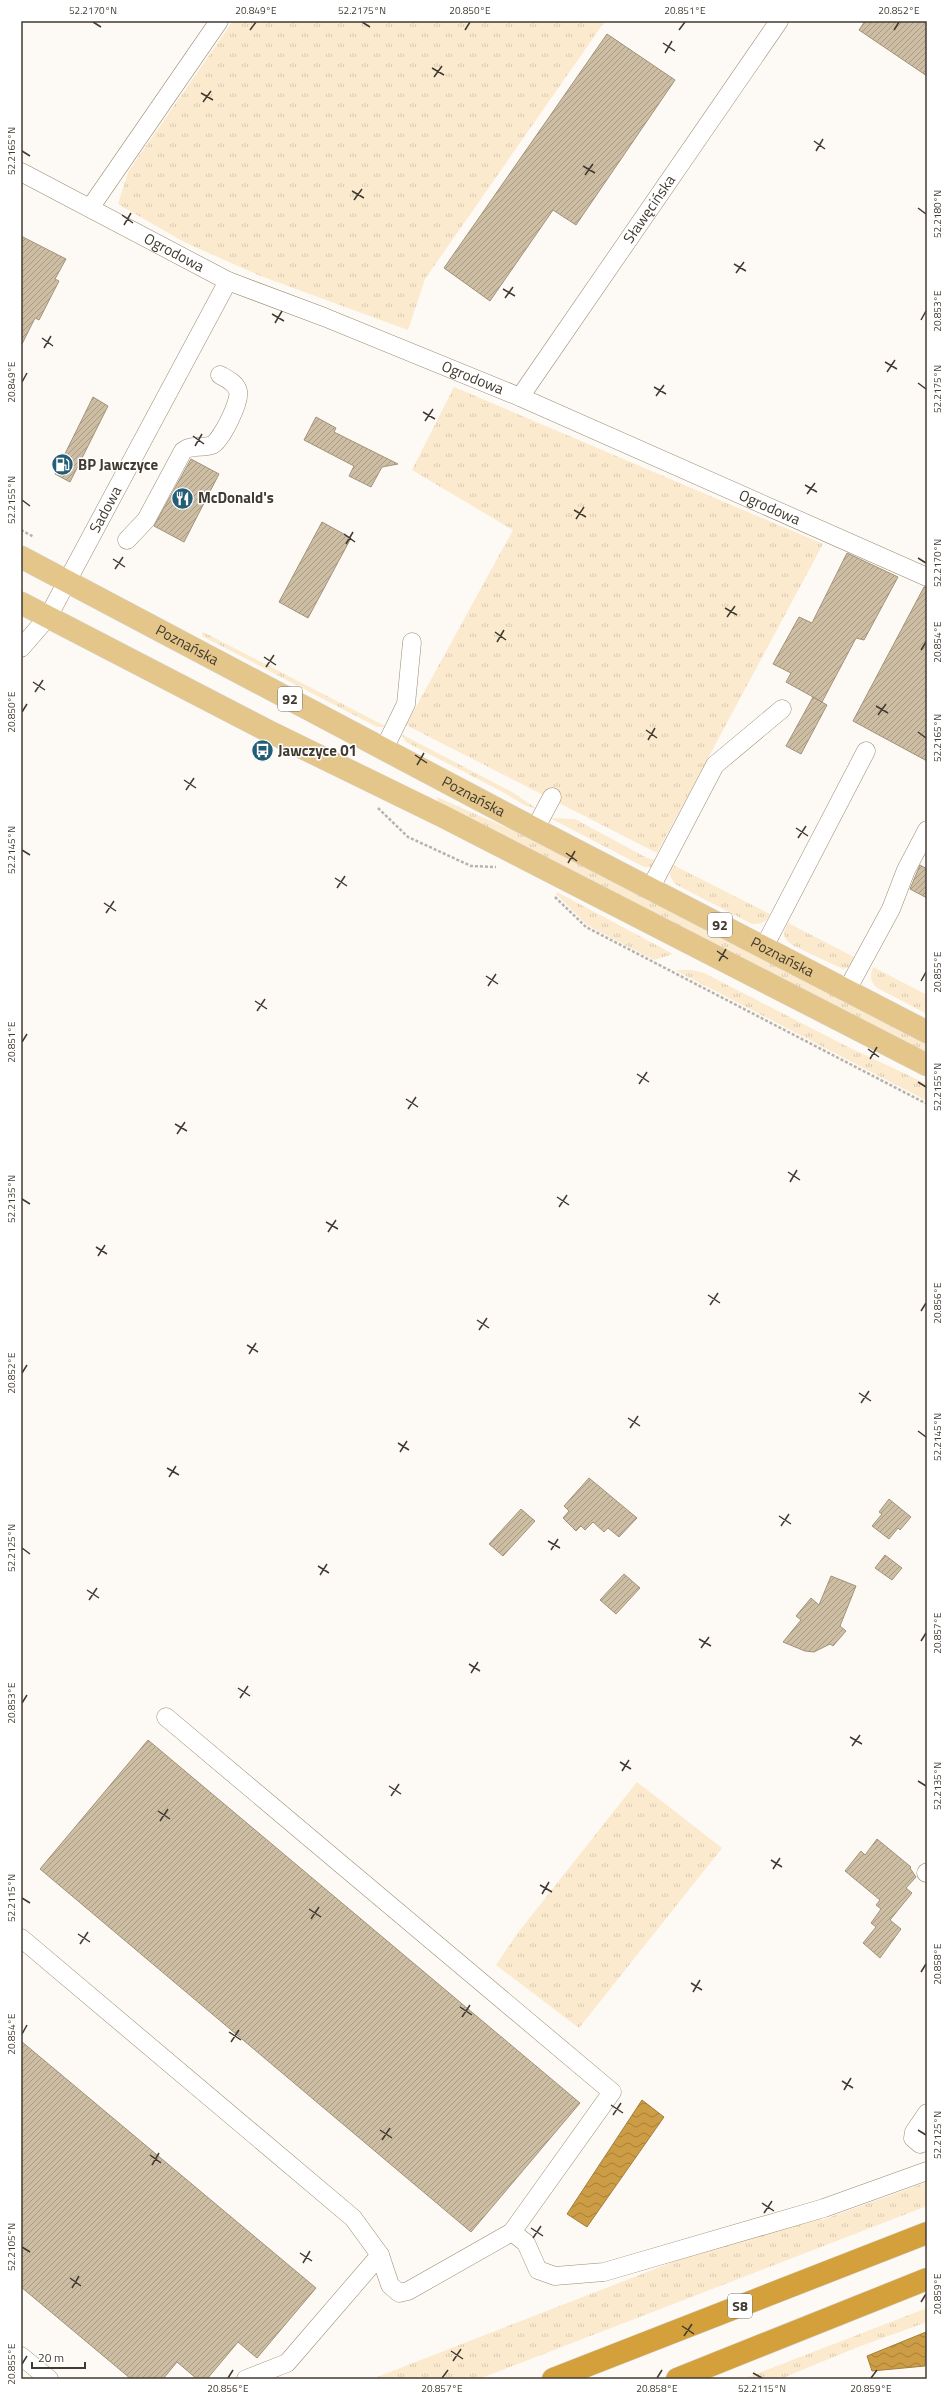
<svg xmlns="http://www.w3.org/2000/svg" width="948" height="2400" font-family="'Titillium Web',sans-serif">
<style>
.grass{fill:url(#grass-tufts)}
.water{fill:url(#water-waves);stroke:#a27f3f}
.building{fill:url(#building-hatch);stroke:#a2947b}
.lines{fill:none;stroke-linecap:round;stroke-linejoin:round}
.minor-casing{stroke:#9a8c73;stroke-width:19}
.major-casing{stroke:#d5d4d1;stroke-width:23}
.highway-casing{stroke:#d5d4d1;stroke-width:23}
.path{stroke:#b7b2ab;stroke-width:2.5;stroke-dasharray:3 2;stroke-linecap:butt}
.minor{stroke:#fff;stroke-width:18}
.major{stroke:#e5c68a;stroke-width:22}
.highway{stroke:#d4a03c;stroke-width:22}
.ticks{fill:none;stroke:#403a30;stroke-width:1.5}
.labels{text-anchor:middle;stroke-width:3;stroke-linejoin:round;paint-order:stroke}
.shield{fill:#fff;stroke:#79756e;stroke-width:1}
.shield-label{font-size:14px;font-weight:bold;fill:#403a30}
.street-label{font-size:15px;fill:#403a30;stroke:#fff}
.poi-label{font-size:15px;font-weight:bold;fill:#403a30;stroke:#fff;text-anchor:start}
.neatline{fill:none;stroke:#403a30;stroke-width:1.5}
.ticks-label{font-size:10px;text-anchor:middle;fill:#403a30}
</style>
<defs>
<pattern id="grass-tufts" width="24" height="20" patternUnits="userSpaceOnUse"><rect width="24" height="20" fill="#fbeacd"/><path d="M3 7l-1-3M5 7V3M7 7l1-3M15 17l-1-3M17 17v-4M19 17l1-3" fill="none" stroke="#d8c9b0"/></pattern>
<pattern id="water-waves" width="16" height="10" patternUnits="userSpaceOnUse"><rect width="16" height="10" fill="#cc9d45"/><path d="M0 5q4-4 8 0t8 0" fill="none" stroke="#a7813a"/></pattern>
<pattern id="building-hatch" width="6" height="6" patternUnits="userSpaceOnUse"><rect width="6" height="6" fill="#cdbda3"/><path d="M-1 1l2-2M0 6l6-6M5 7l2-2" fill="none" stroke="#a89b85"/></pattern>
</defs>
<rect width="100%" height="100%" fill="#fdf9f4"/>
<path class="grass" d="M 233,21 L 605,21 L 425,279 L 408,330 L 258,275 L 184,242 L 118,204 L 128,172 Z
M 454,387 L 823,544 L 657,853 L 406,725 L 513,530 L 412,470 Z
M 203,632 L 387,727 L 377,727 L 202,636 Z
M 401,734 L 512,792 L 537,809 L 526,806 L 499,790 L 406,742 Z
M 437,797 L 530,838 L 927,1043 L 927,1056 L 438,802 Z
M 550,818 L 575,819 L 647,858 L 658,861 L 652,867 L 644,867 Z
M 671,864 L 770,914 C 766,923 761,924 752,924 L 675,884 L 670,876 Z
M 557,892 L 673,954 L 654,960 L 587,925 L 556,894 Z
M 788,923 L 858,959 L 853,966 L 843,969 L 792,945 L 785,938 L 784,932 Z
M 873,967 L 927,995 L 927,1014 L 877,988 C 870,981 870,977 873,967 Z
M 675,970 L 692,970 L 704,973 L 846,1046 L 927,1084 L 927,1101 Z
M 637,1782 L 722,1848 L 579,2028 L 496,1965 L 517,1934 Z
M 927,2182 L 927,2206 L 479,2379 L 372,2379 L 804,2211 L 822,2220 Z
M 927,2308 L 927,2322 L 858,2347 L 780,2379 L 743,2379 Z"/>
<path class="water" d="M 642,2100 L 664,2117 L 587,2227 L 567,2214 Z
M 926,2332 L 925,2366 L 872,2371 L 867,2356 Z"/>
<path class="building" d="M 865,21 L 927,21 L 927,76 L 859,30 Z
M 607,34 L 675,80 L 576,225 L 553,210 L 490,301 L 444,268 Z
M 21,236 L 66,259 L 55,279 L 59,281 L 39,320 L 35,318 L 21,346 Z
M 93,397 L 108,406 L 70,482 L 55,474 Z
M 316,417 L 336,428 L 334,432 L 398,464 L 382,467 L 371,487 L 349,476 L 354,466 L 304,440 Z
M 191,459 L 219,474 L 184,542 L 154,526 Z
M 322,522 L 351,538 L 308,618 L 279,602 Z
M 847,553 L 898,577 L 864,640 L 856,638 L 822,702 L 786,682 L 791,673 L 773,664 L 799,617 L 812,623 Z
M 924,587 L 927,587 L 927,761 L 853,721 Z
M 813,697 L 827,705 L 801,754 L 786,746 Z
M 920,865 L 927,869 L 927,898 L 910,889 Z
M 589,1478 L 637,1518 L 619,1537 L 608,1528 L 604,1532 L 593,1522 L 585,1530 L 581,1526 L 576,1531 L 563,1518 L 569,1511 L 564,1506 Z
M 889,1499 L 911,1517 L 900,1530 L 898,1528 L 889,1539 L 872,1526 L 882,1514 L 879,1512 Z
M 521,1509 L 535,1521 L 503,1556 L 489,1544 Z
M 885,1555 L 902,1568 L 892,1580 L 875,1568 Z
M 624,1574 L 640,1588 L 616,1614 L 600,1600 Z
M 831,1576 L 856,1586 L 840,1626 L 846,1631 L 833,1646 L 830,1644 L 814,1652 L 805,1651 L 783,1642 L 801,1620 L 796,1616 L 811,1598 L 819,1605 Z
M 148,1740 L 580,2103 L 471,2232 L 40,1869 Z
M 877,1839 L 911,1867 L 910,1868 L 916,1877 L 906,1888 L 912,1893 L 890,1920 L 901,1929 L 880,1958 L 863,1943 L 876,1927 L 871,1923 L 881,1909 L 876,1905 L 880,1900 L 845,1871 L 861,1851 L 865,1855 Z
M 21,2041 L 316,2288 L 257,2358 L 238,2342 L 207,2379 L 197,2379 L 177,2362 L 163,2379 L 131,2379 L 21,2287 Z"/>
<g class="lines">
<defs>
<g id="minor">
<path id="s1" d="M 21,172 L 228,281 L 324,317 L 520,397 L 927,577"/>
<path d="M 90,208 L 219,21"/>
<path id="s2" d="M 520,397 L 779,21"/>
<path d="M 127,540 L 146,520 L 183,451 C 192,444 202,449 212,445 C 221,441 241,401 238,391 C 236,383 227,379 220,375"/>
<path id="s3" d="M 21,648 L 48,617 L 228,281"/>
<path d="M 384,749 L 406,704 L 412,642"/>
<path d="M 535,829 L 552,797"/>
<path d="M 650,889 L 715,765 L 782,709"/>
<path d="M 764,947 L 866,751"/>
<path d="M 847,990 L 891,909 L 906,870 L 927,830"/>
<path d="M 166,1717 L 612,2092 L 512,2232"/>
<path d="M 926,1873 L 927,1872"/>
<path d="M 21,1938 L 353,2218 L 380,2255"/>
<path d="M 927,2113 L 914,2132 L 913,2138 L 920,2144 L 927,2141"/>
<path d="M 21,2356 L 49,2379"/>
<path d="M 246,2379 L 287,2363 L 380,2255 L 390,2285 L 399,2293 L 408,2291 L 512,2232 L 526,2243 L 538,2270 L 555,2276 L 604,2272 L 824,2208 L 927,2171"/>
</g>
<g id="major">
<path id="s4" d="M 21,557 L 514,818 L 927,1032"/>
<path d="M 21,603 L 268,731 L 442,816 L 927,1065"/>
</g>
<path id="highway" d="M 553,2379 L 927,2233
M 677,2379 L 927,2279"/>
</defs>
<use href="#minor" class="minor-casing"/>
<use href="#major" class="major-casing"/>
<use href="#highway" class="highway-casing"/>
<path class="path" d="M 21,530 L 34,537
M 378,808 L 408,837 L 471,866 L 496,867
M 555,897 L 586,927 L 927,1104"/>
<use href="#minor" class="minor"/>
<use href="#major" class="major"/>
<use href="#highway" class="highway"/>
</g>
<path class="ticks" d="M 93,22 L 101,27M 362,22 L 370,27M 250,30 L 256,22M 465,30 L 470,22M 679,30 L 685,22M 894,30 L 899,22M 663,43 L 675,51M 665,53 L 672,41M 432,68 L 444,75M 434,77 L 442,66M 201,93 L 213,100M 203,102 L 211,91M 814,141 L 825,149M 22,151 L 30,156M 816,151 L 823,139M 583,166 L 595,173M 585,175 L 593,164M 352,191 L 364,198M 354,200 L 362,189M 918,208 L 926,214M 122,215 L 133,223M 124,225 L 131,213M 734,264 L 746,271M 736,273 L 744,262M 503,289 L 515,296M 505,298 L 513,287M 272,314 L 284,321M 921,320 L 926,311M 275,323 L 282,311M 42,338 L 53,346M 44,348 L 51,336M 885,362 L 897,369M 887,372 L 895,360M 22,382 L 27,373M 918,383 L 926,389M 654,387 L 666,394M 656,396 L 664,385M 423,412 L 435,419M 425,421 L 433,409M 193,436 L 204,444M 195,446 L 202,434M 805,485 L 817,492M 807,494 L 815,483M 22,500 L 30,506M 574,510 L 586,517M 576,519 L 584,507M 344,534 L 355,542M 346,544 L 353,532M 918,558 L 926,563M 113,559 L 125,567M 115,569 L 123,557M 725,608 L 737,615M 727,617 L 735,606M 495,632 L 506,640M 497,642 L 504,630M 921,650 L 926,642M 264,657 L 276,665M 266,667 L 274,655M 33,682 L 45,690M 35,692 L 43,680M 876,706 L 888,713M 22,712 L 27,704M 878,715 L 886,704M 646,730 L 657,738M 918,732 L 926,738M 648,740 L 655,728M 415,755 L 427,763M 417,765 L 424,753M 184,780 L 196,788M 186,790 L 194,778M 796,828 L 808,836M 798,838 L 806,826M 22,850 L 30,855M 566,853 L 577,861M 568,863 L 575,851M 335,878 L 347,886M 337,888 L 345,876M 104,903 L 116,911M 106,913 L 114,901M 717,951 L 728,959M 719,961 L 726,949M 486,976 L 498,984M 921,981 L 926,972M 488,986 L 496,974M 255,1001 L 267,1009M 257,1011 L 265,999M 22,1042 L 27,1034M 868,1049 L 879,1057M 870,1059 L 877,1047M 637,1074 L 649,1082M 918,1082 L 926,1087M 639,1084 L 647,1072M 406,1099 L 418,1107M 408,1109 L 416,1097M 175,1124 L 187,1131M 177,1134 L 185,1122M 788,1172 L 800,1180M 790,1182 L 797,1170M 557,1197 L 569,1205M 22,1199 L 30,1204M 559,1207 L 567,1195M 326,1222 L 338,1229M 328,1232 L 336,1220M 96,1247 L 107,1254M 98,1256 L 105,1245M 708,1295 L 720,1303M 710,1305 L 718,1293M 921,1311 L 926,1303M 477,1320 L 489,1328M 479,1330 L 487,1318M 247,1345 L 258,1352M 249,1354 L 256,1343M 22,1373 L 27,1365M 859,1393 L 871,1401M 861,1403 L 869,1391M 628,1418 L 640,1426M 630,1428 L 638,1416M 918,1431 L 926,1437M 398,1443 L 409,1450M 400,1452 L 407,1441M 167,1468 L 179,1475M 169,1477 L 176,1466M 779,1516 L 791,1524M 781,1526 L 789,1514M 548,1541 L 560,1548M 22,1548 L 30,1554M 551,1550 L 558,1539M 318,1566 L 329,1573M 320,1575 L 327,1564M 87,1590 L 99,1598M 89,1600 L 97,1588M 699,1639 L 711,1646M 921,1641 L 926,1633M 701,1648 L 709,1637M 469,1664 L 480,1671M 471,1673 L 478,1662M 238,1688 L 250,1696M 240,1698 L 248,1686M 22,1703 L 27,1695M 850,1737 L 862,1744M 852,1746 L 860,1735M 620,1762 L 631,1769M 622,1771 L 629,1760M 918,1781 L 926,1786M 389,1786 L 401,1794M 391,1796 L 399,1784M 158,1811 L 170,1819M 160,1821 L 168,1809M 771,1860 L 782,1867M 773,1869 L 780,1858M 540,1885 L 552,1892M 542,1894 L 549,1882M 22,1898 L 30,1903M 309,1909 L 321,1917M 311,1919 L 319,1907M 78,1934 L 90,1942M 80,1944 L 88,1932M 921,1972 L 926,1964M 691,1983 L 702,1990M 693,1992 L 700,1980M 460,2007 L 472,2015M 462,2017 L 470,2005M 229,2032 L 241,2040M 22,2034 L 27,2025M 231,2042 L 239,2030M 842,2081 L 853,2088M 844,2090 L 851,2078M 611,2105 L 623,2113M 613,2115 L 621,2103M 380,2130 L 392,2138M 918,2130 L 926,2135M 382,2140 L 390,2128M 150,2155 L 161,2163M 152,2165 L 159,2153M 762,2203 L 774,2211M 764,2213 L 772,2201M 531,2228 L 543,2236M 533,2238 L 541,2226M 22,2247 L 30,2252M 300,2253 L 312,2261M 303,2263 L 310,2251M 70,2278 L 81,2286M 72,2288 L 79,2276M 921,2302 L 926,2294M 682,2326 L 694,2334M 684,2336 L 692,2324M 451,2351 L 463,2359M 453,2361 L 461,2349M 22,2364 L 27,2356M 753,2373 L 762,2378M 228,2378 L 233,2370M 442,2378 L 448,2370M 657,2378 L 662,2370M 871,2378 L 877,2370"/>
<defs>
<symbol id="fuel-disc" viewBox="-11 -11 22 22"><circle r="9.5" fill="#245d77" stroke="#fff"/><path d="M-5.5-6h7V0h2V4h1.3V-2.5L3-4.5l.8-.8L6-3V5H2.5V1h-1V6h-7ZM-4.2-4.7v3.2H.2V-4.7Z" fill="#fff"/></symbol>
<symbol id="restaurant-disc" viewBox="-11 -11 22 22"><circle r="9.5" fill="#245d77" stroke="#fff"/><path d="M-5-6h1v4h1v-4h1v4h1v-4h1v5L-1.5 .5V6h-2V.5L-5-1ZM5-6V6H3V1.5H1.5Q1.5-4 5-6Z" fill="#fff"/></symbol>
<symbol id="bus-disc" viewBox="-11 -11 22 22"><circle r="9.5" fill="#245d77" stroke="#fff"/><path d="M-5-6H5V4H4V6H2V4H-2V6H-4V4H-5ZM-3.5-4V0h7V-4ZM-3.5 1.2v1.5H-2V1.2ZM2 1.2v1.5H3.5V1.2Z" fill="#fff"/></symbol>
</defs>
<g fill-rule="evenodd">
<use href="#fuel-disc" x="50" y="452" width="25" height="25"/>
<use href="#restaurant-disc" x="170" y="486" width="25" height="25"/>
<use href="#bus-disc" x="250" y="738" width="25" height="25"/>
</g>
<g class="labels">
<g class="shield">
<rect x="278" y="687" width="24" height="24" rx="3"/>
<rect x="708" y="913" width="24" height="24" rx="3"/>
<rect x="728" y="2294" width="24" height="24" rx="3"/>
</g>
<g class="shield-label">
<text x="290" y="704">92</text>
<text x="720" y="930">92</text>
<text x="740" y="2311">S8</text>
</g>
<g class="street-label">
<text dy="5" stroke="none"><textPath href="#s2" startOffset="228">Sławęcińska</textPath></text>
<text dy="5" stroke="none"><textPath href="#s1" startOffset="173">Ogrodowa</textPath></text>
<text dy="5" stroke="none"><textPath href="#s1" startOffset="497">Ogrodowa</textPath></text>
<text dy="5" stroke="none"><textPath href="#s1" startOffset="821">Ogrodowa</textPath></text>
<text dy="5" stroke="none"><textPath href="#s3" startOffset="163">Sadowa</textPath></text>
<text dy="5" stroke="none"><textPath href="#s4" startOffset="188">Poznańska</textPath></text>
<text dy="5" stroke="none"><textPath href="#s4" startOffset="512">Poznańska</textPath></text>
<text dy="5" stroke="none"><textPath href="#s4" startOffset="860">Poznańska</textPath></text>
</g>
<g class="poi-label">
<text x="78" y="470">BP Jawczyce</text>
<text x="198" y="503">McDonald's</text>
<text x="278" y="756">Jawczyce 01</text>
</g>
</g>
<rect width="948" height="2400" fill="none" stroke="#ffffff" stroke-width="44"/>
<path d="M32 2362v6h53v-6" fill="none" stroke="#403a30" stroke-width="2"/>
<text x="38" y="2362" font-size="12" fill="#403a30" stroke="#ffffff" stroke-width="3" paint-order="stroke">20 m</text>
<rect x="22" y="22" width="904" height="2356" class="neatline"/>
<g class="ticks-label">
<text x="93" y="14">52.2170°N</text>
<text x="256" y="14">20.849°E</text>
<text x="362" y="14">52.2175°N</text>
<text x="470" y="14">20.850°E</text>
<text x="685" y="14">20.851°E</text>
<text x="899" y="14">20.852°E</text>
<text transform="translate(11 151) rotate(-90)" y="4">52.2165°N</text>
<text transform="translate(937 214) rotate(-90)" y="4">52.2180°N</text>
<text transform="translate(937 311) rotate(-90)" y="4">20.853°E</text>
<text transform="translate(11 382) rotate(-90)" y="4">20.849°E</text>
<text transform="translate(937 389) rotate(-90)" y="4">52.2175°N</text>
<text transform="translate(11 500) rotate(-90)" y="4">52.2155°N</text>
<text transform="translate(937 563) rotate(-90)" y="4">52.2170°N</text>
<text transform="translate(937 642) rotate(-90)" y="4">20.854°E</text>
<text transform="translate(11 712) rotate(-90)" y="4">20.850°E</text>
<text transform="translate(937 738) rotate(-90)" y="4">52.2165°N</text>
<text transform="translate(11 850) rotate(-90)" y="4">52.2145°N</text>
<text transform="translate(937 972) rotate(-90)" y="4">20.855°E</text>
<text transform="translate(11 1042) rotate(-90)" y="4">20.851°E</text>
<text transform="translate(937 1087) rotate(-90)" y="4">52.2155°N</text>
<text transform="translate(11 1199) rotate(-90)" y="4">52.2135°N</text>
<text transform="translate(937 1303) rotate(-90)" y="4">20.856°E</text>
<text transform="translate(11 1373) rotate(-90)" y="4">20.852°E</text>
<text transform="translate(937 1437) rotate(-90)" y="4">52.2145°N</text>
<text transform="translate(11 1548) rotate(-90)" y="4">52.2125°N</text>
<text transform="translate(937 1633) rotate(-90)" y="4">20.857°E</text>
<text transform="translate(11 1703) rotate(-90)" y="4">20.853°E</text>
<text transform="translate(937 1786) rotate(-90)" y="4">52.2135°N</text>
<text transform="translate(11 1898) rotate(-90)" y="4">52.2115°N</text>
<text transform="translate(937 1964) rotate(-90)" y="4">20.858°E</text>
<text transform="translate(11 2034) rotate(-90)" y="4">20.854°E</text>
<text transform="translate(937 2135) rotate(-90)" y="4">52.2125°N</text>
<text transform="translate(11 2247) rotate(-90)" y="4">52.2105°N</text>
<text transform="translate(937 2294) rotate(-90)" y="4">20.859°E</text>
<text transform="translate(11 2364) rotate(-90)" y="4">20.855°E</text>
<text x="228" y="2392">20.856°E</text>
<text x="442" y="2392">20.857°E</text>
<text x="657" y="2392">20.858°E</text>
<text x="762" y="2392">52.2115°N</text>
<text x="871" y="2392">20.859°E</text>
</g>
</svg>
